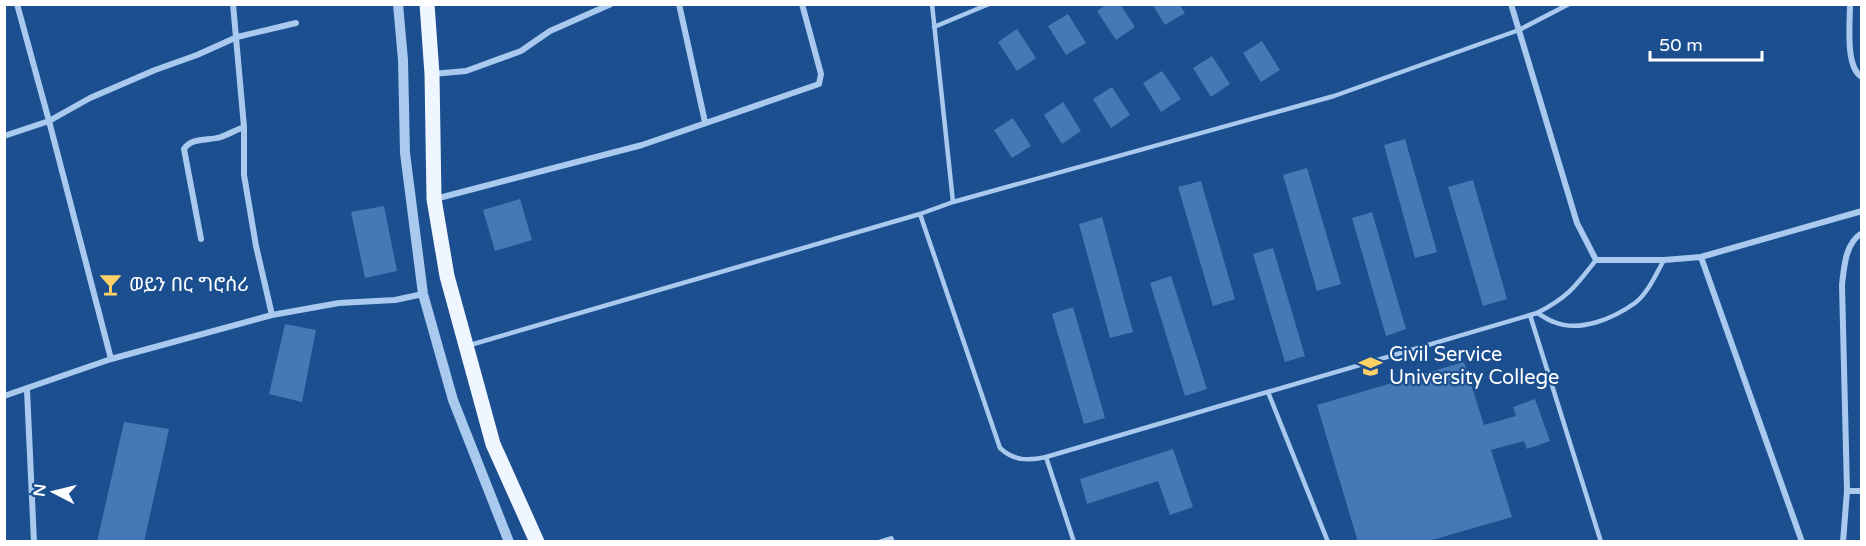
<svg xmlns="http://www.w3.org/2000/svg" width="1866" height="546" font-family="'Varela Round','Noto Sans Ethiopic',sans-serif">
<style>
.building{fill:#4478b7}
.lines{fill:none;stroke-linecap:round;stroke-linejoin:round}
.service{stroke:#a9c9ee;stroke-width:4.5}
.minor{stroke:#a9c9ee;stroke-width:6}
.tertiary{stroke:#a9c9ee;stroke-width:10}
.primary{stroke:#f0f6ff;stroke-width:15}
.labels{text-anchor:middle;stroke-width:4.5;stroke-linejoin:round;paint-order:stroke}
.poi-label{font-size:20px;fill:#fff;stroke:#1b4f8f;text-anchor:start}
</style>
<rect width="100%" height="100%" fill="#1b4f8f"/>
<path class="building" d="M 1107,4 L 1120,4 L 1135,27 L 1116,40 L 1097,11 Z
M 1152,4 L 1179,4 L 1185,13 L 1165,25 Z
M 1068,14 L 1086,43 L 1066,55 L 1048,26 Z
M 1017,29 L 1036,58 L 1017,71 L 998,42 Z
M 1262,41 L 1280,70 L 1261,82 L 1243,53 Z
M 1212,56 L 1230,84 L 1211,97 L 1193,68 Z
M 1162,71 L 1181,99 L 1161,112 L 1143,83 Z
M 1112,87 L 1130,115 L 1111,128 L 1093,99 Z
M 1063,102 L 1081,131 L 1062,144 L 1044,115 Z
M 1013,118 L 1031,146 L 1012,158 L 994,130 Z
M 1405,139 L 1437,252 L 1415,258 L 1384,145 Z
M 1307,168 L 1341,284 L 1317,291 L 1283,175 Z
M 1473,180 L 1507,299 L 1483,306 L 1448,187 Z
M 1201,181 L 1235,299 L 1213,306 L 1178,187 Z
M 520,199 L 532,240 L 495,251 L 483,210 Z
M 384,206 L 397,271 L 365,278 L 351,212 Z
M 1372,212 L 1406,329 L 1386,336 L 1352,218 Z
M 1102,217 L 1133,332 L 1110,338 L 1079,224 Z
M 1273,248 L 1305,356 L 1285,362 L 1253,254 Z
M 1171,276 L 1207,389 L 1185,396 L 1150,283 Z
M 1073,307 L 1105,418 L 1084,424 L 1052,314 Z
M 285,324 L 316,330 L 302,402 L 269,394 Z
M 1464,362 L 1484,425 L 1516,416 L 1513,407 L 1535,399 L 1550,441 L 1527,449 L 1524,441 L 1491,450 L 1512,517 L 1425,542 L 1358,542 L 1317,405 Z
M 124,422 L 169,429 L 144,542 L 97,542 Z
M 1173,449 L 1193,507 L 1170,515 L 1158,481 L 1087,504 L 1080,479 Z"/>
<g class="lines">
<path class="service" d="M 932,4 L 953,202
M 934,27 L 989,4
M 920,214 L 1000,448 C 1014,461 1028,461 1046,457 L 1537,313 C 1568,297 1575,287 1596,260
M 1537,313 C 1543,316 1548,320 1554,322 C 1580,333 1614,318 1635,303 C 1648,293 1656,274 1664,260
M 1530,315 L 1601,542
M 470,345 L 920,214 L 953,202 L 1334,96 L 1519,30 L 1569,4
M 1268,392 L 1328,542
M 1046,457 L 1074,542"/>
<path class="minor" d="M 17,4 L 49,121 L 111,359
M 233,4 L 244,127 L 244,175 L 256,246 L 272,315
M 679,4 L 705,122
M 1511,4 L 1577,223 L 1596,260 L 1664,260 L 1701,257 L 1862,211
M 1850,4 C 1850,23 1845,68 1862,77
M 432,74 L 466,71 L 521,51 L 550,31 L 611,4
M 4,136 L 49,121 L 90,98 L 155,70 L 197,55 L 237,37 L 296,23
M 435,199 L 642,145 L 819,84 L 821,74 L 802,4
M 201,239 L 184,149 C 192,137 208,141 221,137 C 229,134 236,130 244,127
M 1701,257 L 1802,542
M 27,390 L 34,542
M 4,396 L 111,359 L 272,315 L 339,303 L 395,300 L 423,294
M 1847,491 L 1862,491
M 881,542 L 891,539
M 1843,542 L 1847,491 L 1842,285 C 1844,268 1845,243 1862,233"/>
<path class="tertiary" d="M 398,4 L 403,60 L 405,153 L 423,294 L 453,400 L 509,542"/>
<path class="primary" d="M 427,4 L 432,74 L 434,199 L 447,276 L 493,444 L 537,542"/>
</g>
<defs>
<symbol id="bar-bare" viewBox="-9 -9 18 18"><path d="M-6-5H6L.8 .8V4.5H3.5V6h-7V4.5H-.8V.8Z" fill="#ffd166" stroke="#1b4f8f" stroke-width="2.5" paint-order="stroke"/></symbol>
<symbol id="university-bare" viewBox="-9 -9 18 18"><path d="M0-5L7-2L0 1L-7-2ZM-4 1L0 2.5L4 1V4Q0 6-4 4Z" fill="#ffd166" stroke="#1b4f8f" stroke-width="2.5" paint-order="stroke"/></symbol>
</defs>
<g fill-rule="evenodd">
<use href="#bar-bare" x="94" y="268" width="33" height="33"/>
<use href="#university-bare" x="1354" y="350" width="33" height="33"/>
</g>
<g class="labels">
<g class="poi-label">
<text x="129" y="291">ወይን በር ግሮሰሪ</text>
<text x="1389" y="361">Civil Service<tspan x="1389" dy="23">University College</tspan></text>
</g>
</g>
<rect width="1866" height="546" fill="none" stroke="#ffffff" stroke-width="12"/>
<g transform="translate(54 492) rotate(277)" stroke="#1b4f8f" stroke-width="4.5" paint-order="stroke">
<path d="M0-4.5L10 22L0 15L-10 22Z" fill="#ffffff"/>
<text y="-9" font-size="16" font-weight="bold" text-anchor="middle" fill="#ffffff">N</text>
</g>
<path d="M1650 51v9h112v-9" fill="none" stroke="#ffffff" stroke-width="3"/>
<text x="1659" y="51" font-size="18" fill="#ffffff" stroke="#1b4f8f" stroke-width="4.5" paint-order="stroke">50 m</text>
</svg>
